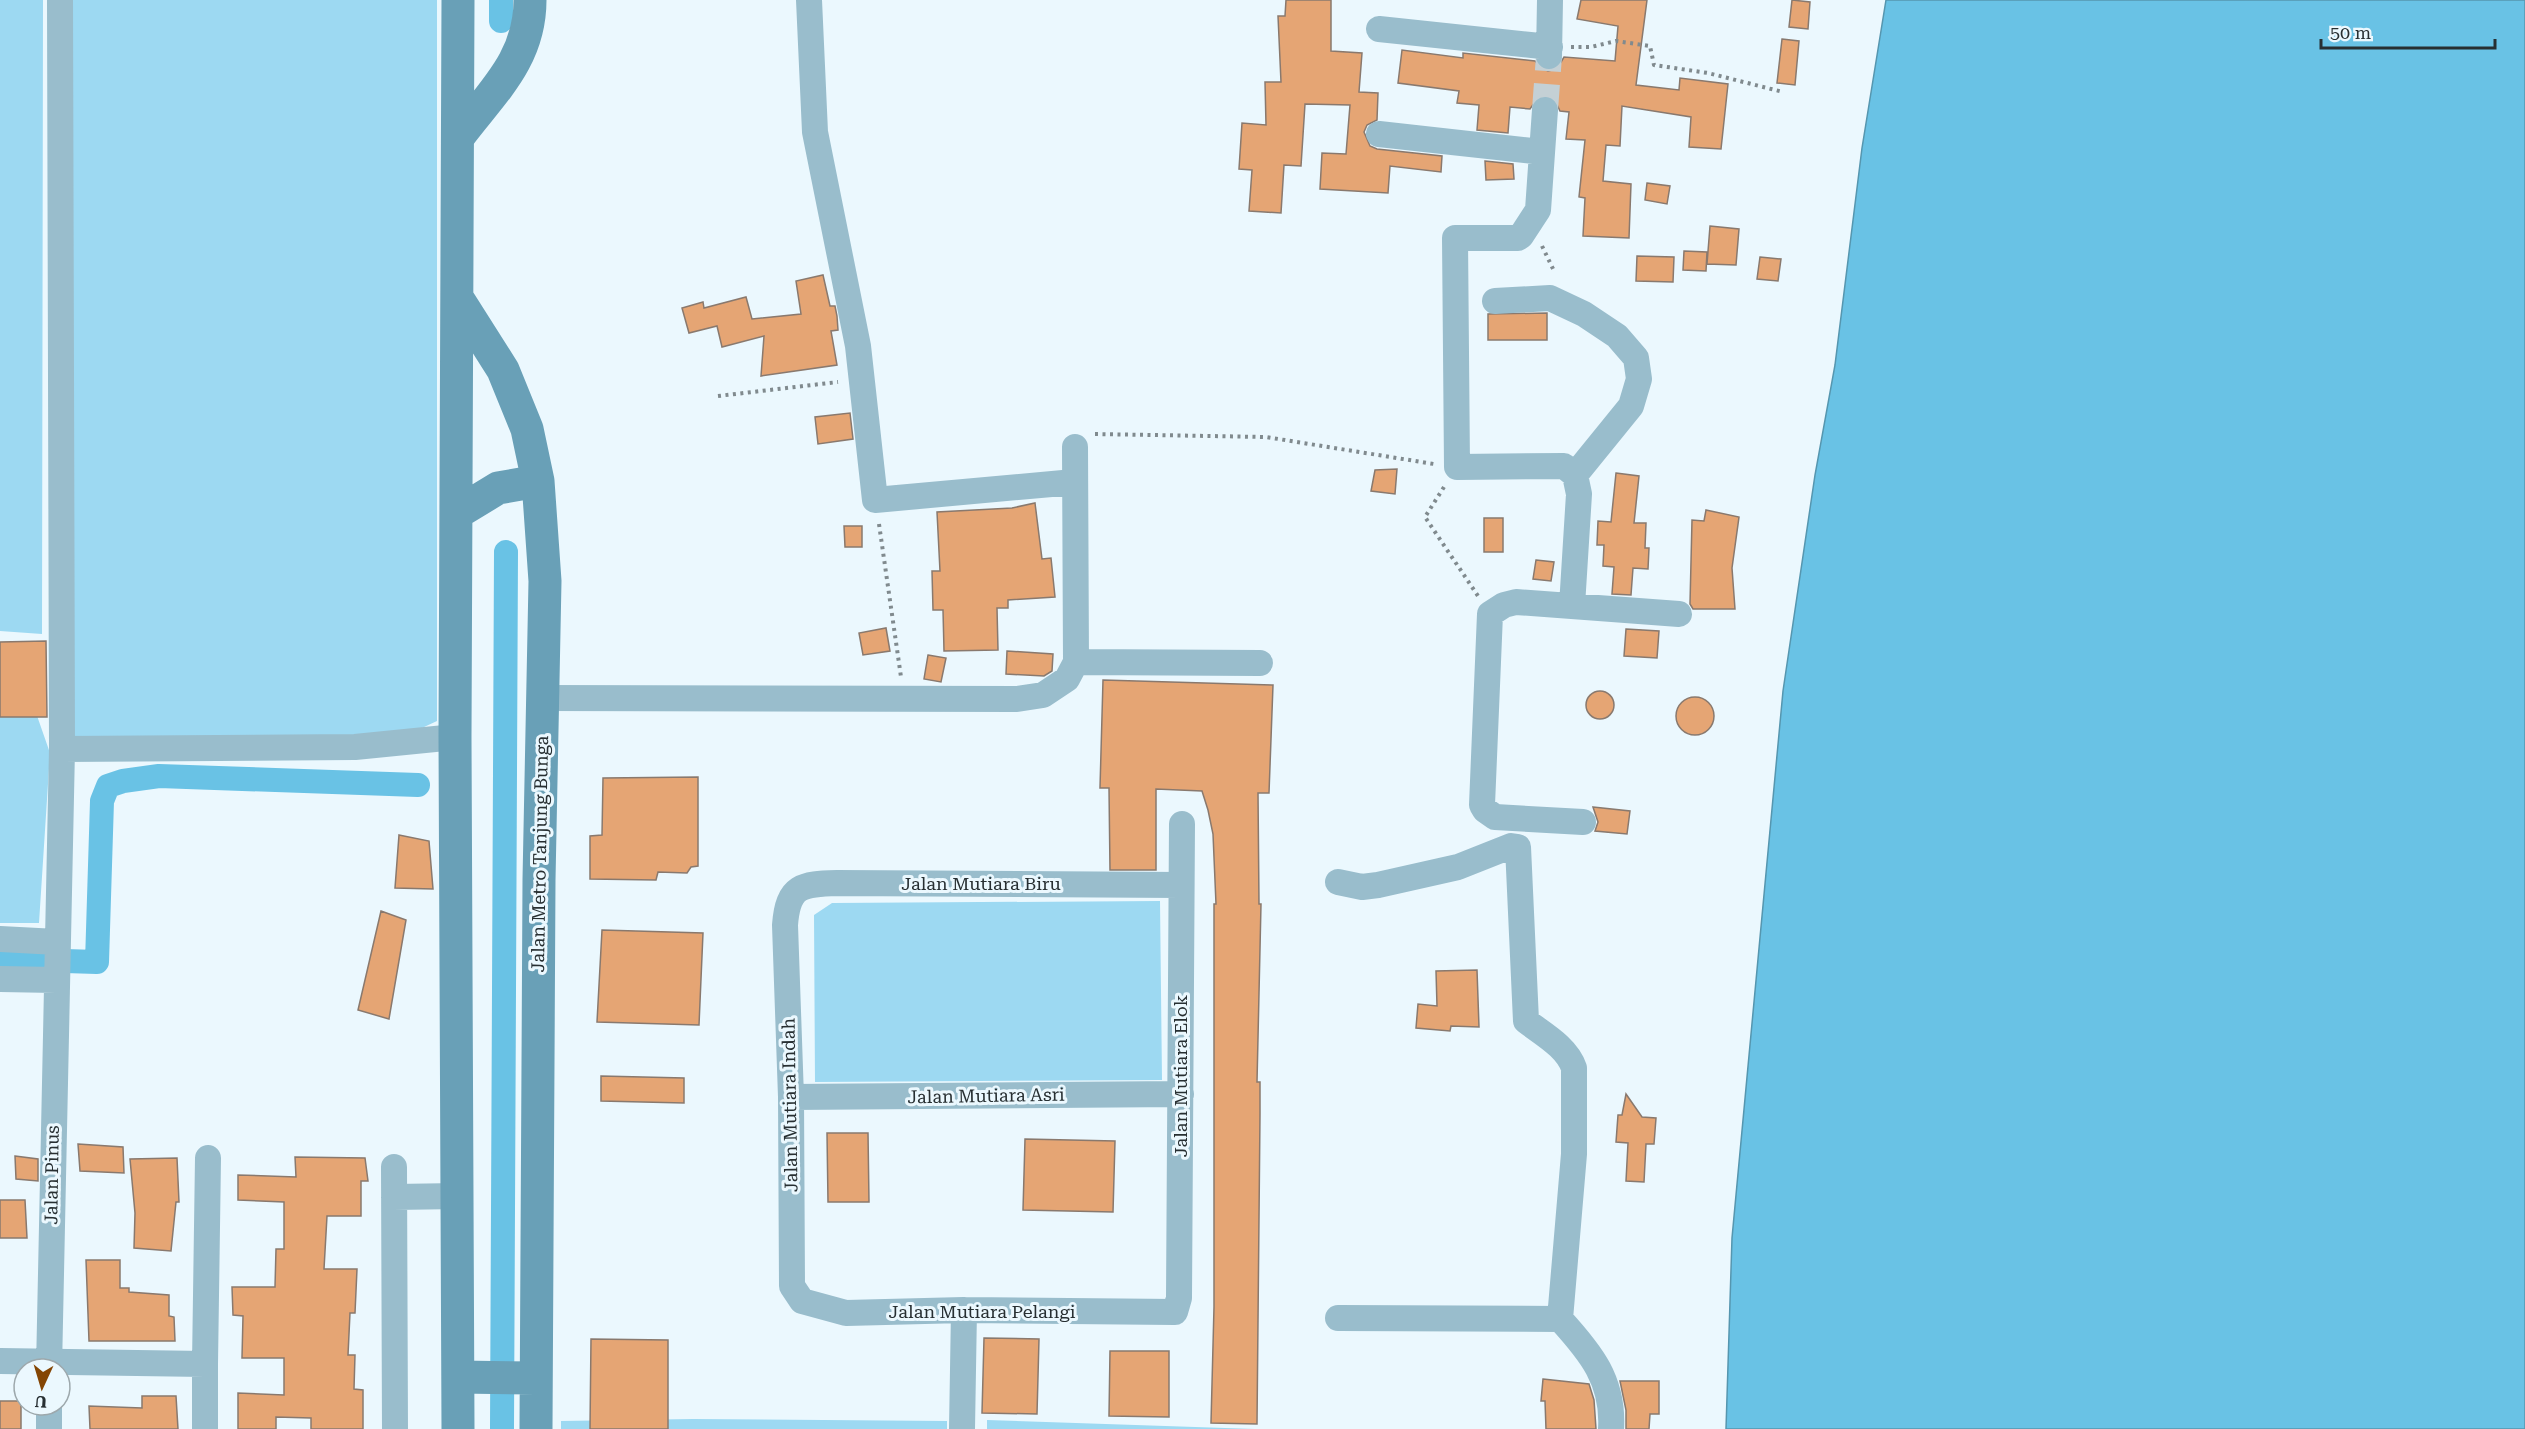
<svg xmlns="http://www.w3.org/2000/svg" width="2525" height="1429" font-family="'Roboto Serif',serif">
<style>
.green{fill:#9dd9f2}
.water{fill:#69c2e5;stroke:#5596af;stroke-width:1.5}
.lines{fill:none;stroke-linecap:round;stroke-linejoin:round}
.canal{stroke:#69c2e5;stroke-width:24}
.building{fill:#e5a574;stroke:#89796e;stroke-width:1.5}
.street-tunnel{stroke:#c4d0d5;stroke-width:26;stroke-dasharray:26 13;stroke-linecap:butt}
.path{stroke:#808a8e;stroke-width:4;stroke-dasharray:3 4.5;stroke-linecap:butt}
.street{stroke:#99bdcc;stroke-width:26}
.secondary{stroke:#69a0b7;stroke-width:33}
.labels{text-anchor:middle;stroke-width:6;stroke-linejoin:round;paint-order:stroke}
.street-label{font-size:18px;fill:#272f32;stroke:#ebf8fe}
</style>
<rect width="100%" height="100%" fill="#ebf8fe"/>
<path class="green" d="M 0,0 L 43,0 L 42,634 L 0,631 Z
M 67,0 L 437,0 L 437,721 L 409,734 L 70,744 Z
M 0,710 L 35,710 L 50,753 L 39,923 L 0,923 Z
M 1160,901 L 1162,1080 L 815,1082 L 814,915 L 832,903 Z
M 693,1419 L 947,1421 L 947,1429 L 561,1429 L 561,1421 Z
M 987,1420 L 1255,1429 L 987,1429 Z"/>
<path class="water" d="M 1886,0 L 2525,0 L 2525,1429 L 1726,1429 L 1732,1238 L 1783,691 L 1815,475 L 1835,365 L 1862,148 Z"/>
<g class="lines">
<path class="canal" d="M 501,0 L 501,21
M 0,959 L 97,962 L 102,801 L 108,786 L 123,781 L 159,776 L 418,785
M 502,1429 L 506,552"/>
</g>
<path class="building" d="M 1286,0 L 1331,0 L 1331,51 L 1362,53 L 1359,92 L 1378,93 L 1377,120 L 1367,125 L 1364,132 L 1370,146 L 1377,149 L 1442,156 L 1441,172 L 1390,166 L 1388,193 L 1320,189 L 1322,153 L 1346,154 L 1350,105 L 1305,104 L 1301,166 L 1284,165 L 1281,213 L 1249,211 L 1252,170 L 1239,169 L 1242,123 L 1266,125 L 1265,82 L 1281,82 L 1278,16 L 1285,16 Z
M 1581,0 L 1647,0 L 1636,85 L 1679,90 L 1680,78 L 1728,84 L 1721,149 L 1689,147 L 1691,117 L 1622,106 L 1620,146 L 1606,145 L 1603,181 L 1631,184 L 1629,238 L 1583,236 L 1585,198 L 1579,197 L 1585,140 L 1566,139 L 1569,112 L 1560,111 L 1554,98 L 1539,96 L 1530,109 L 1510,107 L 1508,133 L 1477,130 L 1479,105 L 1457,103 L 1459,91 L 1398,83 L 1402,50 L 1463,58 L 1463,53 L 1535,61 L 1541,68 L 1548,71 L 1557,69 L 1564,57 L 1615,61 L 1618,26 L 1577,19 Z
M 1792,0 L 1810,2 L 1808,29 L 1789,27 Z
M 1782,39 L 1799,41 L 1795,85 L 1777,83 Z
M 1485,161 L 1513,164 L 1514,179 L 1486,180 Z
M 1647,183 L 1670,186 L 1667,204 L 1645,200 Z
M 1710,226 L 1739,229 L 1736,265 L 1707,264 Z
M 1684,251 L 1707,252 L 1706,271 L 1683,270 Z
M 1637,256 L 1674,257 L 1673,282 L 1636,281 Z
M 1760,257 L 1781,259 L 1778,281 L 1757,279 Z
M 823,275 L 830,306 L 835,306 L 837,316 L 838,330 L 831,331 L 837,365 L 761,376 L 764,336 L 722,347 L 717,326 L 689,333 L 682,308 L 703,302 L 704,308 L 746,297 L 752,319 L 801,314 L 796,281 Z
M 1547,313 L 1547,340 L 1488,340 L 1488,314 Z
M 850,413 L 853,439 L 818,444 L 815,417 Z
M 1397,469 L 1395,494 L 1371,491 L 1375,470 Z
M 1616,473 L 1639,476 L 1634,523 L 1646,523 L 1645,548 L 1649,548 L 1648,569 L 1633,568 L 1631,595 L 1612,594 L 1614,567 L 1603,566 L 1604,545 L 1597,545 L 1598,521 L 1611,522 Z
M 1035,503 L 1042,559 L 1051,558 L 1055,597 L 1008,600 L 1008,608 L 997,608 L 998,650 L 944,651 L 943,610 L 933,610 L 932,571 L 940,571 L 937,512 L 1012,508 Z
M 1706,510 L 1739,517 L 1732,568 L 1735,609 L 1693,609 L 1690,604 L 1692,520 L 1704,521 Z
M 1484,518 L 1503,518 L 1503,552 L 1484,552 Z
M 844,526 L 862,526 L 862,547 L 845,547 Z
M 1536,560 L 1554,562 L 1551,581 L 1533,579 Z
M 886,628 L 890,651 L 863,655 L 859,633 Z
M 1626,629 L 1659,631 L 1657,658 L 1624,656 Z
M 46,641 L 47,717 L 0,717 L 0,642 Z
M 1007,651 L 1053,654 L 1052,671 L 1044,676 L 1006,674 Z
M 928,655 L 946,658 L 941,682 L 924,679 Z
M 1103,680 L 1273,685 L 1269,793 L 1258,793 L 1259,904 L 1261,904 L 1257,1082 L 1260,1082 L 1260,1114 L 1257,1424 L 1211,1423 L 1214,1307 L 1214,904 L 1216,904 L 1213,834 L 1208,810 L 1202,791 L 1156,789 L 1156,870 L 1110,870 L 1109,788 L 1100,788 Z
M1586 705a14 14 0 1 1 28 0a14 14 0 1 1-28 0Z
M1676 716a19 19 0 1 1 38 0a19 19 0 1 1-38 0Z
M 698,777 L 698,866 L 691,867 L 687,873 L 658,872 L 656,880 L 590,879 L 590,836 L 602,835 L 603,778 Z
M 1593,807 L 1630,811 L 1627,834 L 1595,831 L 1598,822 Z
M 399,835 L 429,841 L 433,889 L 395,888 Z
M 381,911 L 406,920 L 389,1019 L 358,1010 Z
M 602,930 L 703,933 L 699,1025 L 597,1022 Z
M 1477,970 L 1479,1027 L 1451,1026 L 1450,1031 L 1416,1028 L 1418,1004 L 1437,1006 L 1436,971 Z
M 601,1076 L 684,1078 L 684,1103 L 601,1101 Z
M 1626,1094 L 1642,1117 L 1656,1118 L 1654,1144 L 1646,1144 L 1644,1182 L 1626,1181 L 1628,1143 L 1616,1142 L 1618,1115 L 1622,1115 Z
M 827,1133 L 868,1133 L 869,1202 L 828,1202 Z
M 1025,1139 L 1115,1141 L 1113,1212 L 1023,1210 Z
M 78,1144 L 123,1147 L 124,1173 L 80,1171 Z
M 15,1156 L 38,1159 L 38,1181 L 16,1179 Z
M 295,1157 L 365,1158 L 368,1181 L 361,1181 L 361,1216 L 327,1216 L 324,1269 L 357,1269 L 355,1313 L 350,1313 L 348,1355 L 355,1355 L 354,1389 L 363,1390 L 363,1429 L 311,1429 L 311,1418 L 276,1417 L 276,1429 L 238,1429 L 238,1393 L 284,1395 L 284,1358 L 242,1358 L 243,1316 L 233,1315 L 232,1287 L 275,1287 L 276,1249 L 284,1249 L 284,1202 L 238,1200 L 238,1175 L 296,1177 Z
M 177,1158 L 179,1202 L 176,1202 L 171,1251 L 134,1248 L 135,1213 L 130,1159 Z
M 0,1200 L 25,1200 L 27,1238 L 0,1238 Z
M 86,1260 L 120,1260 L 120,1288 L 129,1288 L 129,1292 L 169,1295 L 169,1316 L 174,1317 L 175,1341 L 89,1341 Z
M 984,1338 L 1039,1339 L 1037,1414 L 982,1413 Z
M 591,1339 L 668,1340 L 668,1429 L 590,1429 Z
M 1110,1351 L 1169,1351 L 1169,1417 L 1109,1416 Z
M 1543,1379 L 1589,1384 L 1594,1400 L 1596,1429 L 1546,1429 L 1545,1401 L 1541,1401 Z
M 1620,1381 L 1659,1381 L 1659,1414 L 1650,1414 L 1649,1429 L 1626,1429 L 1626,1410 Z
M 142,1396 L 176,1396 L 178,1429 L 90,1429 L 89,1406 L 142,1408 Z
M 0,1401 L 21,1401 L 21,1429 L 0,1429 Z"/>
<g class="lines">
<path class="street-tunnel" d="M 1545,110 L 1549,56"/>
<path class="path" d="M 1571,47 L 1591,47 L 1616,41 L 1650,46 L 1654,65 L 1708,73 L 1783,92
M 1542,246 L 1555,273
M 718,396 L 838,382
M 1095,434 L 1266,437 L 1434,464
M 1444,487 L 1425,517 L 1478,596
M 879,524 L 901,677"/>
<path class="street" d="M 60,0 L 62,749
M 809,0 L 815,132 L 858,346 L 875,500 L 1074,482
M 1379,29 L 1550,47
M 1549,56 L 1550,0
M 1545,110 L 1538,210 L 1521,236 L 1518,238 L 1455,238 L 1457,467 L 1564,466 L 1575,475 L 1579,494 L 1572,606
M 1379,134 L 1542,152
M 1495,301 L 1550,298 L 1584,314 L 1617,336 L 1636,358 L 1639,379 L 1631,406 L 1575,475
M 1076,662 L 1260,663
M 543,698 L 1017,699 L 1043,695 L 1067,679 L 1076,662 L 1075,447
M 1583,822 L 1495,817 L 1485,810 L 1482,805 L 1490,614 L 1504,605 L 1516,602 L 1679,614
M 1338,882 L 1362,887 L 1378,885 L 1458,867 L 1511,846 L 1518,847 L 1526,1021 C 1543,1034 1567,1047 1574,1068 L 1574,1154 L 1560,1319 C 1591,1353 1614,1381 1611,1429
M 1181,885 L 837,883 C 802,884 788,885 785,925 L 791,1097 L 792,1286 L 802,1301 L 846,1313 L 964,1310 L 1175,1312 L 1179,1298 L 1182,824
M 0,939 L 57,942
M 0,979 L 56,980
M 791,1097 L 1181,1094
M 394,1167 L 395,1429
M 394,1197 L 459,1196
M 1338,1318 L 1560,1319
M 0,1361 L 205,1364 L 208,1158
M 205,1364 L 205,1429
M 49,1369 L 62,749 L 355,747 L 455,737
M 49,1405 L 49,1429
M 962,1429 L 964,1310"/>
<path class="secondary" d="M 458,0 L 455,737 L 458,1429
M 459,136 C 493,91 530,59 530,0
M 458,299 L 503,370 L 527,429 L 538,481 L 545,581 L 539,880 L 536,1429
M 457,513 L 498,488 L 538,481
M 458,1377 L 536,1378"/>
</g>
<g class="labels">
<g class="street-label">
<text transform="translate(540 854) rotate(-89)" y="6">Jalan Metro Tanjung Bunga</text>
<text x="981" y="890">Jalan Mutiara Biru</text>
<text transform="translate(1181 1076) rotate(-90)" y="6">Jalan Mutiara Elok</text>
<text transform="translate(986 1096) rotate(-1)" y="6">Jalan Mutiara Asri</text>
<text transform="translate(790 1105) rotate(-91)" y="6">Jalan Mutiara Indah</text>
<text transform="translate(52 1175) rotate(-89)" y="6">Jalan Pinus</text>
<text x="982" y="1318">Jalan Mutiara Pelangi</text>
</g>
</g>
<g transform="translate(42 1387) rotate(184)"><circle r="28" fill="#ebf8fe" stroke="#9da8ac" stroke-width="1.5"/>
<path d="M0-4.5L10 22L0 15L-10 22Z" fill="#844604"/>
<text y="-9" font-size="16" font-weight="bold" text-anchor="middle" fill="#272f32">U</text>
</g>
<path d="M2321 39v9h174v-9" fill="none" stroke="#272f32" stroke-width="3"/>
<text x="2330" y="39" font-size="18" fill="#272f32" stroke="#ebf8fe" stroke-width="4.5" paint-order="stroke">50 m</text>
</svg>
